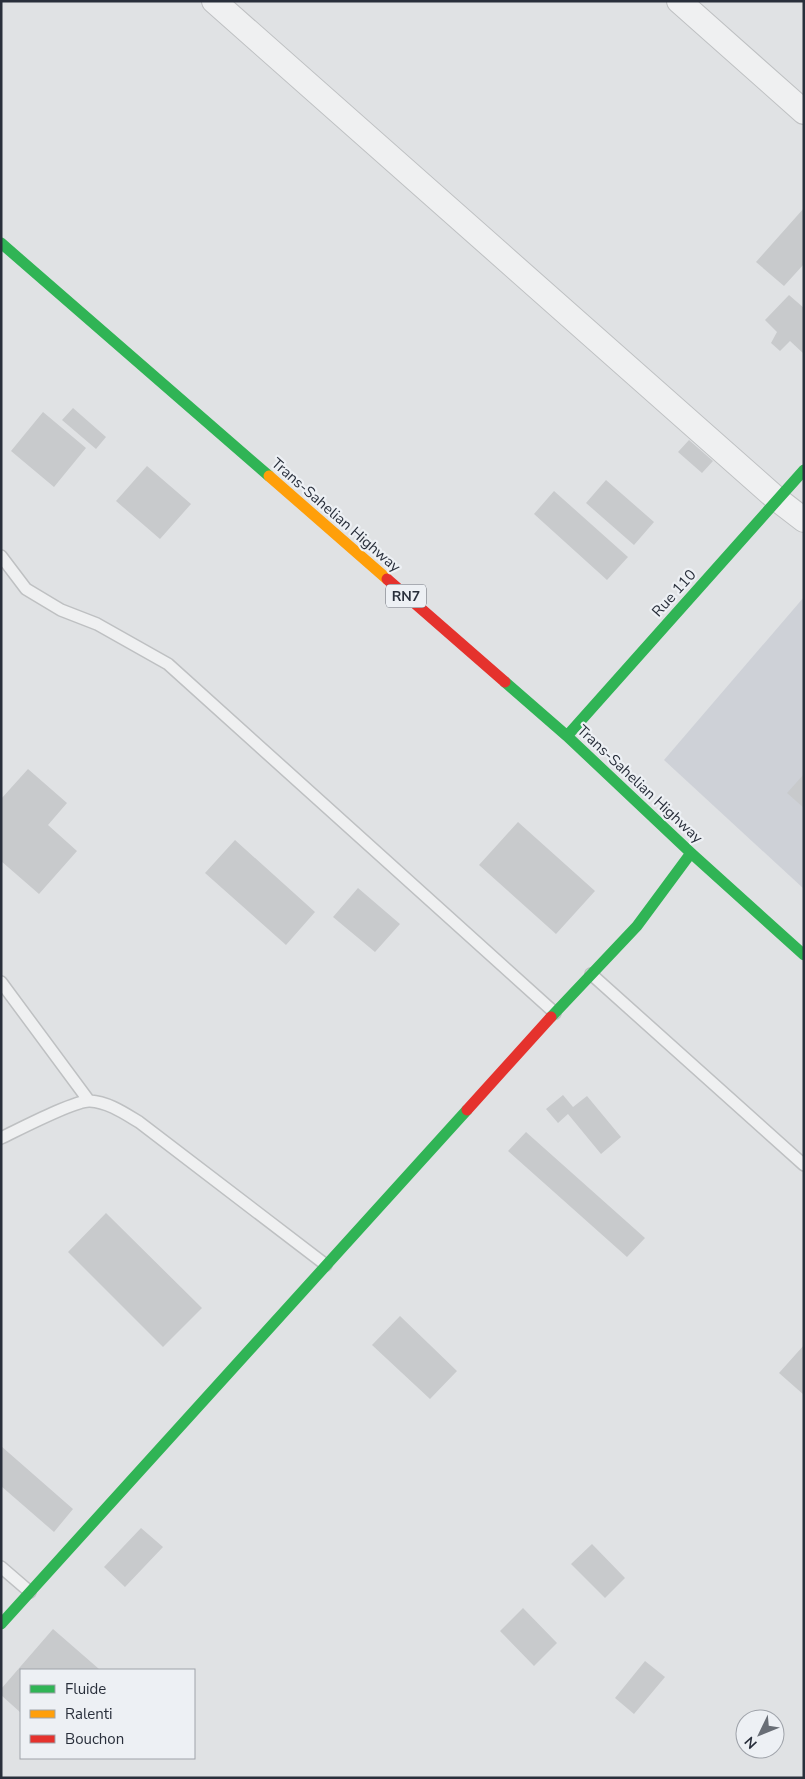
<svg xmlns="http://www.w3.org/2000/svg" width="805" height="1779" font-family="'Nunito Sans',sans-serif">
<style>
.built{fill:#ced1d7}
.building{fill:#c8cacc}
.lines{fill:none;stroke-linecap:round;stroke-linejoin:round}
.lane-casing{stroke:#bec0c2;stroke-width:14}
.street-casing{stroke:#bec0c2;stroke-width:26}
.lane{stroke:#eff0f1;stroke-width:11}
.street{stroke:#eff0f1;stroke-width:24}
.fast{stroke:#30b455;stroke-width:11}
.slow{stroke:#ff9f0a;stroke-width:11}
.jam{stroke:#e5322d;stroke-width:11}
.labels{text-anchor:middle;stroke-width:4.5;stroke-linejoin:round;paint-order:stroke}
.shield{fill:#edf0f4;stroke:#646972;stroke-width:1}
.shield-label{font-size:14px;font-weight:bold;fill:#292f3b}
.street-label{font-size:15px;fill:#292f3b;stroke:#edf0f4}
</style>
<rect width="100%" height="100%" fill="#e0e2e4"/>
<path class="built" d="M 804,597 L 804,889 L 664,760 Z"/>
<path class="building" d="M 804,208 L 804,264 L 784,286 L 756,262 Z
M 789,295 L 804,308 L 804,354 L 790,341 L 780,351 L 771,343 L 777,332 L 765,320 Z
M 73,408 L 106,437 L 96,449 L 62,420 Z
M 43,412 L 86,448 L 54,487 L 11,451 Z
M 689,440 L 713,461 L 702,473 L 678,452 Z
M 147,466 L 191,504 L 160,539 L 116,501 Z
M 606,480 L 654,522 L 634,545 L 586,503 Z
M 554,491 L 628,557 L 607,580 L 534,514 Z
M 28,769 L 67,803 L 48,825 L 77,851 L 39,894 L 1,861 L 1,799 Z
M 804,774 L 804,808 L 787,793 Z
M 518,822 L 595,891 L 556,934 L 479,865 Z
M 235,840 L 315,912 L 286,945 L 205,873 Z
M 358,888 L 400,924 L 375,952 L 333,917 Z
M 563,1095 L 573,1107 L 587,1096 L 621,1137 L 601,1154 L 568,1114 L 558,1123 L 546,1109 Z
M 526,1132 L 645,1238 L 627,1257 L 508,1151 Z
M 106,1213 L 202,1308 L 163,1347 L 68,1252 Z
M 400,1316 L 457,1371 L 430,1399 L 372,1345 Z
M 804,1345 L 804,1395 L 779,1373 Z
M 1,1446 L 73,1509 L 54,1532 L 1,1486 Z
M 141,1528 L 163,1547 L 125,1587 L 104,1567 Z
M 592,1544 L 625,1578 L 605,1598 L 571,1564 Z
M 523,1608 L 557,1643 L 534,1666 L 500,1631 Z
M 53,1629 L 99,1669 L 97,1670 L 21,1670 L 21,1713 L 1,1695 L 1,1689 Z
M 645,1661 L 665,1677 L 634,1714 L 615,1698 Z"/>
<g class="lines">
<defs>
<path id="lane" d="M 1,556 L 26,589 L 61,610 L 97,624 L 168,664 L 555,1013
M 591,974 L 804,1165
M 1,982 L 89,1101
M 1,1138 C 18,1130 75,1100 90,1101 C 108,1102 124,1113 139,1122 L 326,1265
M 1,1567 L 30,1592"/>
<path id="street" d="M 214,1 L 778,500 L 804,520
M 679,1 L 804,112"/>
</defs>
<use href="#lane" class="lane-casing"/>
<use href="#street" class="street-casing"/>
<use href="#lane" class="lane"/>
<use href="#street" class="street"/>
<path class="fast" d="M 1,243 L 269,476
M 505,682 L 567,736 L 691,853 L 804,955
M 567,736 L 804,470
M 551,1017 L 637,926 L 691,853
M 1,1624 L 467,1110"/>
<path class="slow" d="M 269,476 L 387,579"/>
<path class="jam" d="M 387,579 L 505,682
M 467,1110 L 551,1017"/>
</g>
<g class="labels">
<rect class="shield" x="386" y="584.5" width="40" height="23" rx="4"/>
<g class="shield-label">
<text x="406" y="601">RN7</text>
</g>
<g class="street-label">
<text transform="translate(336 515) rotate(41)" y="5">Trans-Sahelian Highway</text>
<text transform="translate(674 593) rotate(-48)" y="5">Rue 110</text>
<text transform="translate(640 784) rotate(43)" y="5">Trans-Sahelian Highway</text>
</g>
</g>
<rect width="805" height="1779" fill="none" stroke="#292f3b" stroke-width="5"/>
<rect x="20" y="1669" width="175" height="90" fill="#edf0f4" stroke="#9fa3aa"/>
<rect x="30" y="1685" width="25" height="8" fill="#30b455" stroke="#9fa3aa"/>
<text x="65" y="1694" font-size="15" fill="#292f3b">Fluide</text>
<rect x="30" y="1710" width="25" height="8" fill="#ff9f0a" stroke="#9fa3aa"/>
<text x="65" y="1719" font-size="15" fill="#292f3b">Ralenti</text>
<rect x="30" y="1735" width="25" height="8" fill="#e5322d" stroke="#9fa3aa"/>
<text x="65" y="1744" font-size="15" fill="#292f3b">Bouchon</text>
<g transform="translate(760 1734) rotate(227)"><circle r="24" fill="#edf0f4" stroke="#9fa3aa"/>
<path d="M0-4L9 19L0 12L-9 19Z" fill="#696e76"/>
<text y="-8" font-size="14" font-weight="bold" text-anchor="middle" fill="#292f3b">N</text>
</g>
</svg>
